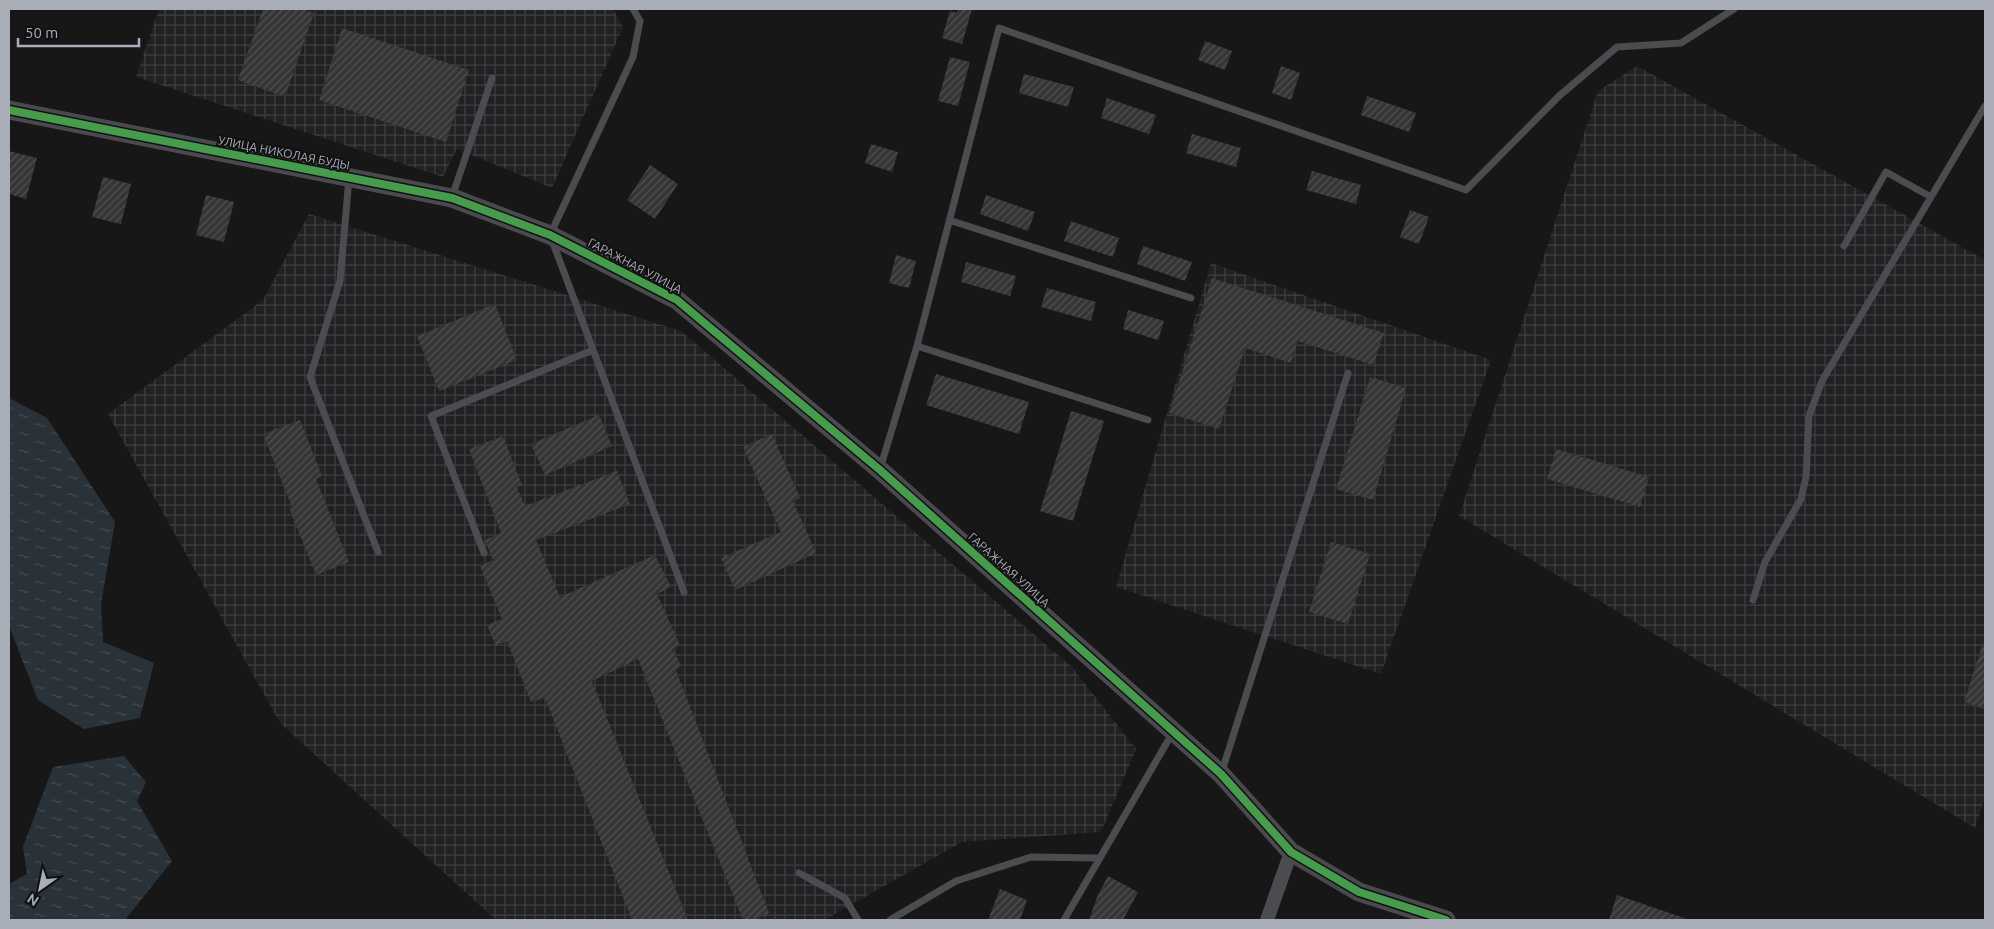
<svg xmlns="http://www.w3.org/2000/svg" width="1994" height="929" font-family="Ubuntu,sans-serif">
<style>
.industrial{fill:url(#industrial-grid)}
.water{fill:url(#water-ripples)}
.building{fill:url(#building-hatch)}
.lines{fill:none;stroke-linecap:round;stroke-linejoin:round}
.lane{stroke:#4b4c50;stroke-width:7}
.street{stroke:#4b4c50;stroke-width:14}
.secondary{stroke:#4a4a4e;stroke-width:19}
.cycleway-casing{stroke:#111113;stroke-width:11}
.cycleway{stroke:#469c4c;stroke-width:8}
.labels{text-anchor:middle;stroke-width:4;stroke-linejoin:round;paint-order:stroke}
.street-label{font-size:12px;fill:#a8adb8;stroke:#111113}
</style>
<defs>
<pattern id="industrial-grid" width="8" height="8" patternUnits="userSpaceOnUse" patternTransform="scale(1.25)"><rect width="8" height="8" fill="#212123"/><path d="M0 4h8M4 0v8" fill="none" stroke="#3e3f41"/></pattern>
<pattern id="water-ripples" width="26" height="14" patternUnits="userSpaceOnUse" patternTransform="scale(1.25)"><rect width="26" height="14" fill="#2a3239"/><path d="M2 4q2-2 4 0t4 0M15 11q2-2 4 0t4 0" fill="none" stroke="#464d54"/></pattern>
<pattern id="building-hatch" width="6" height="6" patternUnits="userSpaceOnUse" patternTransform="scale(1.25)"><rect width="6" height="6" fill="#353536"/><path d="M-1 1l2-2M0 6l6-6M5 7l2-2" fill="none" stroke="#4f5051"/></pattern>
</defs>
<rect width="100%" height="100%" fill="#171717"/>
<path class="industrial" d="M 159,9 L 613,9 L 623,27 L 552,188 L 457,149 L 443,177 L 136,77 Z
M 1637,66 L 1985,260 L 1985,798 L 1975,828 L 1459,516 L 1598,91 Z
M 309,214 L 681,331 L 1072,667 L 1136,749 L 1101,832 L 962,842 L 824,920 L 496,920 L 280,723 L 108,414 L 263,300 Z
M 1211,263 L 1491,360 L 1381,674 L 1116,587 Z"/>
<path class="water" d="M 9,398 L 47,418 L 115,522 L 101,604 L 103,642 L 154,663 L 140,718 L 84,729 L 38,700 L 9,626 Z
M 124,756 L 146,782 L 137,801 L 172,861 L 125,920 L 9,920 L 9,884 L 27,874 L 23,847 L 53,767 Z"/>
<path class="building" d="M 263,9 L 302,9 L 314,13 L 285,97 L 238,80 Z
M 958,9 L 972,9 L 962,44 L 942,38 L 950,11 L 957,13 Z
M 342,28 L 469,70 L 446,142 L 319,100 Z
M 1205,41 L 1232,51 L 1225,70 L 1198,60 Z
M 950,57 L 970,62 L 958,106 L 938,101 Z
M 1281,66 L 1300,73 L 1291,100 L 1272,93 Z
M 1024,74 L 1074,87 L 1068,107 L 1019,93 Z
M 1367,96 L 1416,113 L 1409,132 L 1361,115 Z
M 1107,98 L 1156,115 L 1149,134 L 1101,118 Z
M 1192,134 L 1241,148 L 1236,167 L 1186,153 Z
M 871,144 L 898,152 L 892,172 L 865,163 Z
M 9,151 L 37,158 L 26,199 L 9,194 Z
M 650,165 L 678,184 L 655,219 L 627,200 Z
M 1312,171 L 1361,185 L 1356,204 L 1306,190 Z
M 103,177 L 131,184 L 121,224 L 92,217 Z
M 206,195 L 234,202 L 224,242 L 196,235 Z
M 986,195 L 1035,212 L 1028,231 L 980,214 Z
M 1410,210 L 1429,217 L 1419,244 L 1400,237 Z
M 1071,221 L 1119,238 L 1113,257 L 1064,241 Z
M 1143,246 L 1192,262 L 1185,281 L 1137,264 Z
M 896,255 L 916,261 L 909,288 L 889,283 Z
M 966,262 L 1016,276 L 1010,296 L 961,282 Z
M 1212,278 L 1384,333 L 1373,365 L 1298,341 L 1291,363 L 1245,348 L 1219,429 L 1169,413 Z
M 1047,288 L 1096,302 L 1091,321 L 1041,307 Z
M 495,304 L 517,360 L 439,391 L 417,336 Z
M 1128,310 L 1164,321 L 1158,340 L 1123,329 Z
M 936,374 L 1029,402 L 1019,434 L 926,405 Z
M 1370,377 L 1406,388 L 1373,500 L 1336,489 Z
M 1071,411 L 1104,421 L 1073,521 L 1040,511 Z
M 599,415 L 612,446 L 545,475 L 531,444 Z
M 300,420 L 322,476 L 316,479 L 349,562 L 316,575 L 289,508 L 292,507 L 263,434 Z
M 772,434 L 800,498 L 793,501 L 816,553 L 735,590 L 721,558 L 781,532 L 743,447 Z
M 503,436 L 522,485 L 517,487 L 525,506 L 617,471 L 630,504 L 536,540 L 560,597 L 655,555 L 671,587 L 657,594 L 680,645 L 673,649 L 681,666 L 676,670 L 769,913 L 755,920 L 743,920 L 638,659 L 592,681 L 688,920 L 632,920 L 545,698 L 531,702 L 507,641 L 496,646 L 487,625 L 502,619 L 480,566 L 493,560 L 485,540 L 501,533 L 469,449 Z
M 1556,449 L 1649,477 L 1640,507 L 1547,479 Z
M 1331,542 L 1370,554 L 1348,624 L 1309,612 Z
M 1983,643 L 1985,644 L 1985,709 L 1964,702 Z
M 1108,876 L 1138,892 L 1123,920 L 1089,920 L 1097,897 Z
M 1000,889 L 1027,900 L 1020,920 L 988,920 Z
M 1617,895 L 1684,918 L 1684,920 L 1609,920 Z"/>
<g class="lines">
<path class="lane" d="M 633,9 L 640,21 L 633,57 L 550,235 L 684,592
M 349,178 L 340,281 L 310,377 L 378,552
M 452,197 L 492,78
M 949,220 L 1191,298
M 1844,246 L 1886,172 L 1931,197 L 1985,106
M 917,346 L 1148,420
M 880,469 L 917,346 L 999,28 L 1466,190 L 1559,96 L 1617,47 L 1681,43 L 1734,9
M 484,553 L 431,416 L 593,350
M 1753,600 L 1765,562 L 1801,499 L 1806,477 L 1809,416 L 1822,381 L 1931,197
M 1222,771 L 1348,373
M 799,873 L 845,898 L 858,920
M 890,920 L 956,881 L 1031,857 L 1099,858
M 1064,920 L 1173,732"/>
<path class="street" d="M 1267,920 L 1291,852"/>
<path class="secondary" d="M 9,110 L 452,198 L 550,235 L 677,300 L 880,470 L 1221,774 L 1291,852 L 1359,892 L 1446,920"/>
<defs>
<path id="cycleway" d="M 9,110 L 452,198 L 550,235 L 677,300 L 880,470 L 1221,774 L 1291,852 L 1359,892 L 1446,920"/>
</defs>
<use href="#cycleway" class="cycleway-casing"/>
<use href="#cycleway" class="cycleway"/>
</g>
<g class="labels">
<g class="street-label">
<text transform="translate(284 153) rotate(11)" y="4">УЛИЦА НИКОЛАЯ БУДЫ</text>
<text transform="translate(635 266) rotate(28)" y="4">ГАРАЖНАЯ УЛИЦА</text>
<text transform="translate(1009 570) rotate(42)" y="4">ГАРАЖНАЯ УЛИЦА</text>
</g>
</g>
<rect width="1994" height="929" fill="none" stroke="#a8adb8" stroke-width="20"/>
<g transform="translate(40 889) rotate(213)" stroke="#111113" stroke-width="4" paint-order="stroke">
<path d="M0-4L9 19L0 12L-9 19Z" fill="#a8adb8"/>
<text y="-8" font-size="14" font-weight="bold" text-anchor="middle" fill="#a8adb8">N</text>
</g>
<path d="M18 38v8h121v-8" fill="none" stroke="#a8adb8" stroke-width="2.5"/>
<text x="25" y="38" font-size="15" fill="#a8adb8" stroke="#111113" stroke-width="4" paint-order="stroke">50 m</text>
</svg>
